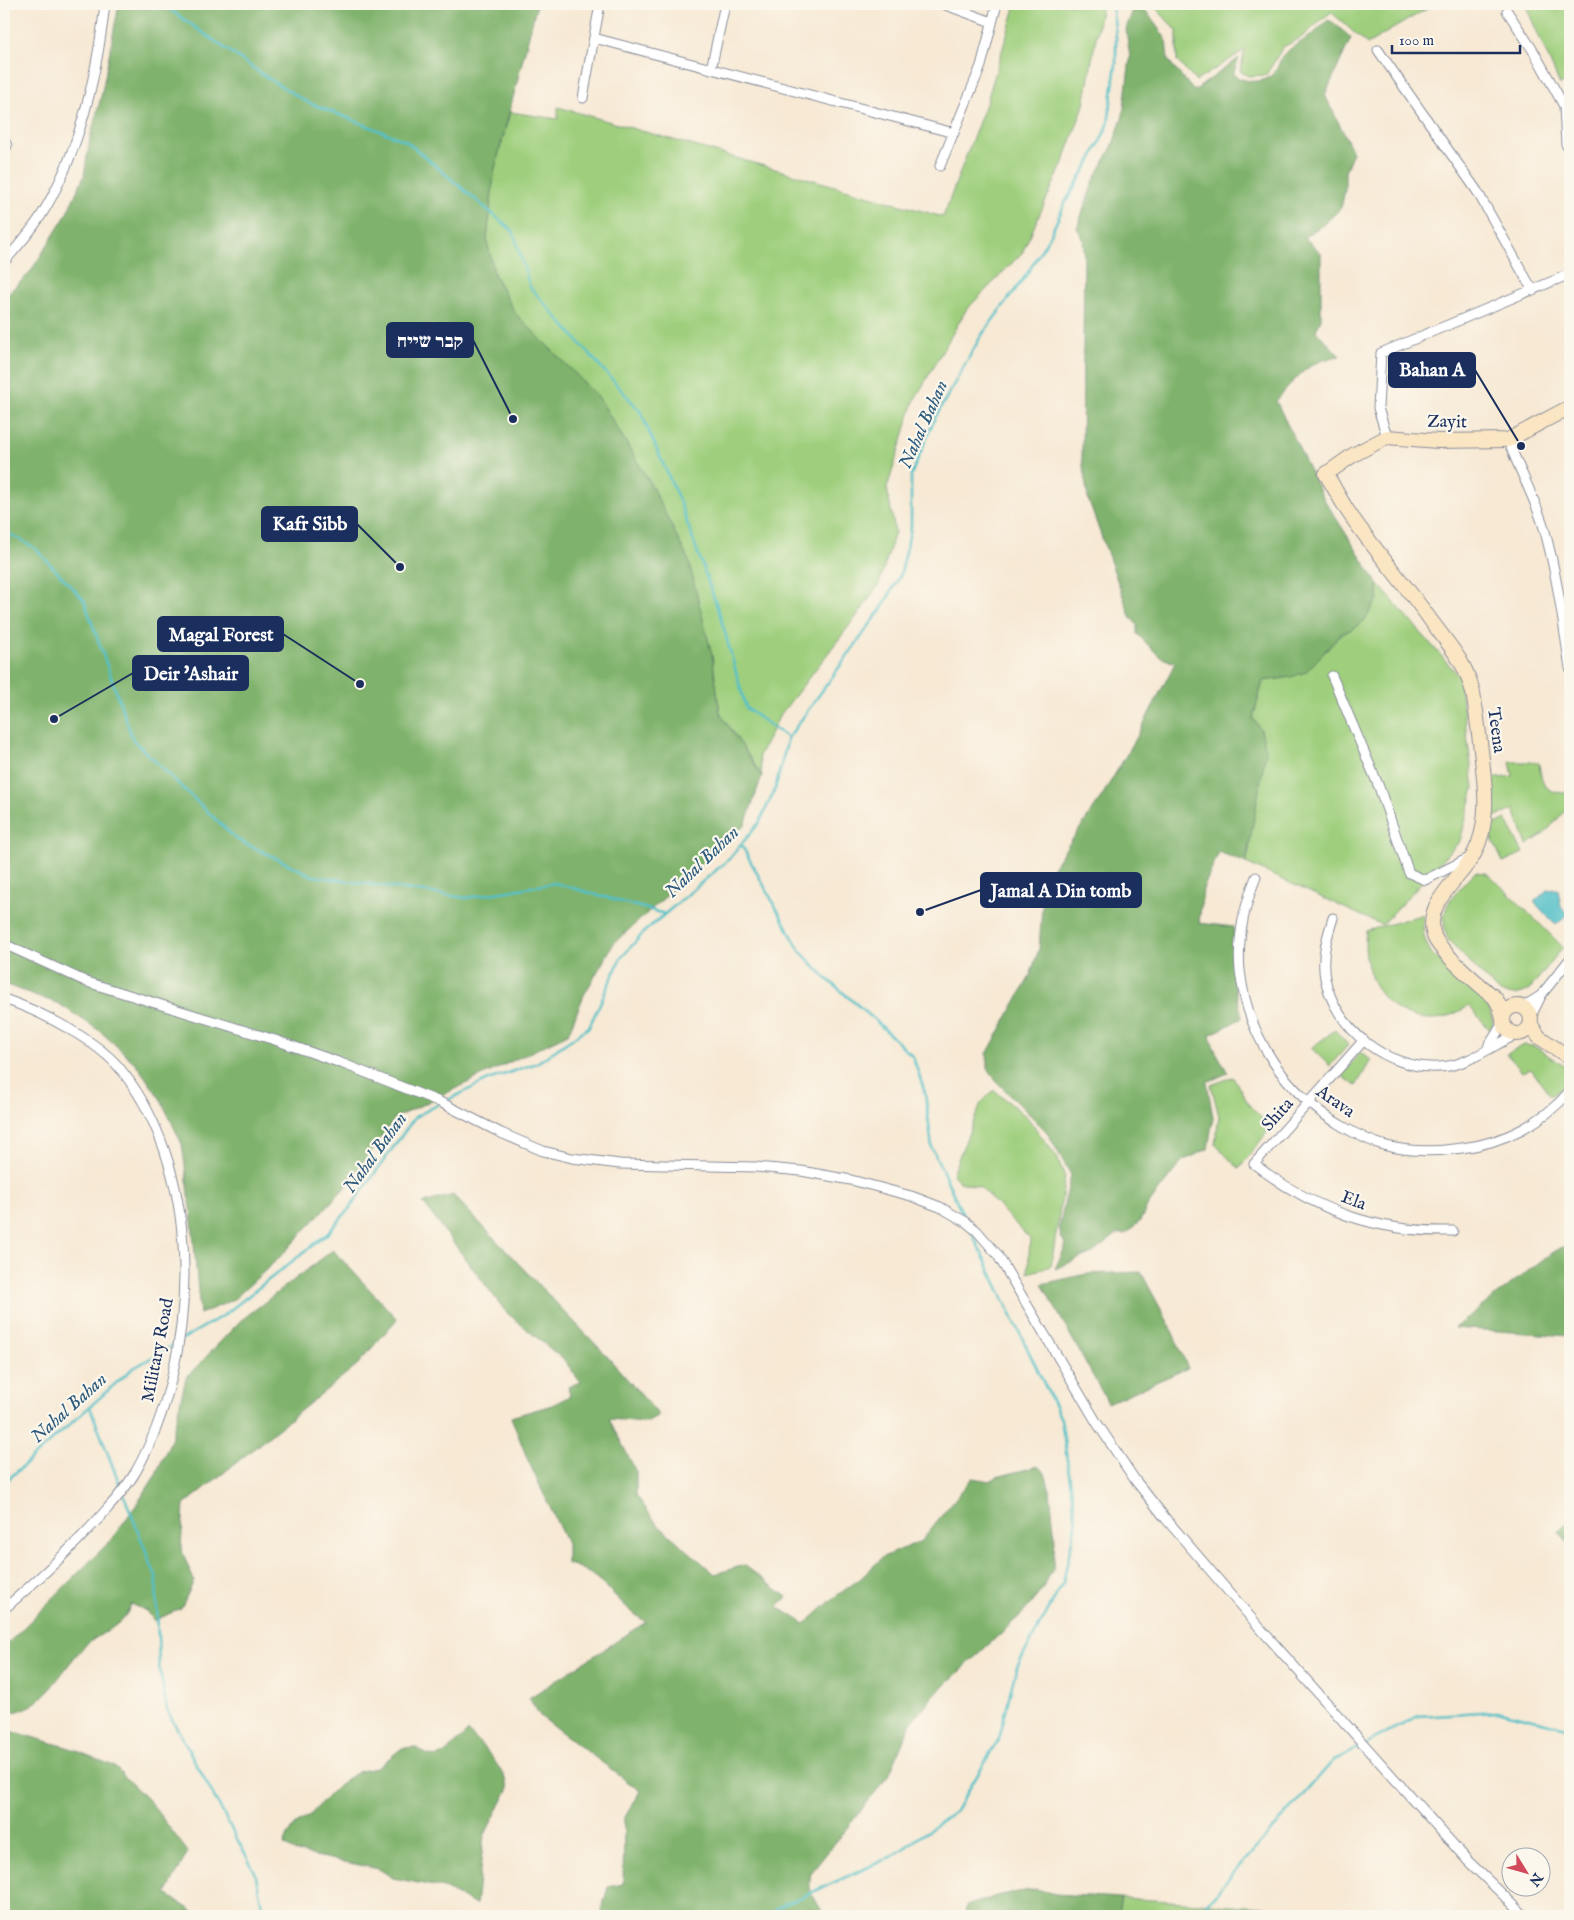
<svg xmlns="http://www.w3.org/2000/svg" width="1574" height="1920" font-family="'IM FELL English','Frank Ruhl Libre',serif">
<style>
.green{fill:#9fcf7d;stroke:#5d7f6e}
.forest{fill:#7fb26c;stroke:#4d7065}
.water{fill:#52c0c8;stroke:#367893}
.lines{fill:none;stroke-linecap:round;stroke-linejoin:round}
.stream{stroke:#52c0c8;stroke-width:2.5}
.street-casing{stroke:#898c99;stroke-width:11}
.secondary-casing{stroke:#898c99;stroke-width:16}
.street{stroke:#fff;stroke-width:9}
.secondary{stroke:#fbe6c3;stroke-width:14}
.labels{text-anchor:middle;stroke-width:4.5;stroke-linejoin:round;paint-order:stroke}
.street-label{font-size:18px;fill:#1b2f5e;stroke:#fbf7ec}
.water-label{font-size:19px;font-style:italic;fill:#2c5a7e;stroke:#fbf7ec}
.leader{fill:none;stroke:#1b2f5e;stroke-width:2}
.callout-dot{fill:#1b2f5e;stroke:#fbf7ec;stroke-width:2}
.callout{fill:#1b2f5e;stroke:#1b2f5e;stroke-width:2}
.callout-label{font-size:19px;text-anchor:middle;font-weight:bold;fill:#fff}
</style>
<rect width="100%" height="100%" fill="#fbf7ec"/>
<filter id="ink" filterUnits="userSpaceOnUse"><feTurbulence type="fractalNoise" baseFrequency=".02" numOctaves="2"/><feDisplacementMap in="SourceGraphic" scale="10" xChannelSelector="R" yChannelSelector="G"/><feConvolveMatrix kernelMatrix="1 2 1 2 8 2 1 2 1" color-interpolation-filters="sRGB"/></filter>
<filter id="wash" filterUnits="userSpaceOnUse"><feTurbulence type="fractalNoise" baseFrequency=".0096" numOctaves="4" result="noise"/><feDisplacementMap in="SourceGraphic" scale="20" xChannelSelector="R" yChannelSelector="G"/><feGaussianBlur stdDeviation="1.12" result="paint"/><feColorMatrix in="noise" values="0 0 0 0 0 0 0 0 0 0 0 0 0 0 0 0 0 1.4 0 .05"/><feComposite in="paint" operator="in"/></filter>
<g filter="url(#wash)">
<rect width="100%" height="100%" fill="#f7e9d4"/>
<path class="green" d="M 1016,4 L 1102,4 L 1084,105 L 1063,163 L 1022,253 L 966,310 L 914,401 L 887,488 L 895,532 L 879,584 L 860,612 L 780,715 L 759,756 L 762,776 L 720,713 L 712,655 L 649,481 L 599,398 L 515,313 L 494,274 L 487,240 L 494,172 L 510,112 L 558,119 L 558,107 L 943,217 L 987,101 Z
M 1152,4 L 1435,4 L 1367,44 L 1331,12 L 1302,37 L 1283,47 L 1266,75 L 1248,76 L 1240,71 L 1245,50 L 1196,81 L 1177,61 L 1177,31 Z
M 1525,4 L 1570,4 L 1570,80 L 1560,85 Z
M 1378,584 L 1459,676 L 1474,788 L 1460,841 L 1382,925 L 1246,863 L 1249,851 L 1261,730 L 1253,718 L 1263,681 L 1291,677 L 1327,650 L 1340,635 L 1356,627 L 1378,599 Z
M 1510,762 L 1539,762 C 1541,785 1546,794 1570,793 L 1570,805 L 1544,834 L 1527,845 L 1514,810 L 1488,819 L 1491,779 L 1513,776 Z
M 1506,819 L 1523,853 L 1503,862 L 1487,828 Z
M 1475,872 L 1486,873 L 1494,879 L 1563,947 L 1530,989 C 1521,996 1511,995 1500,993 L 1448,940 C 1435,908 1455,894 1475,872 Z
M 1424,914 C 1421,929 1424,941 1432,954 L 1488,1004 L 1493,1022 L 1491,1031 L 1469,1006 C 1458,1012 1446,1019 1433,1019 C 1384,1020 1360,974 1366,931 Z
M 1335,1030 L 1348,1045 L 1330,1066 L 1311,1048 Z
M 1524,1045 L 1534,1046 L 1567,1068 L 1569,1078 L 1565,1085 L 1551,1096 L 1531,1069 L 1522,1072 L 1507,1054 Z
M 1360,1053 L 1371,1060 L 1356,1086 L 1341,1075 Z
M 1233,1077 L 1250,1106 L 1271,1127 L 1239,1169 L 1215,1144 L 1219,1116 L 1211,1085 Z
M 994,1090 L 1027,1117 L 1057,1157 L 1065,1177 L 1051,1266 L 1028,1273 L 1030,1239 L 980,1187 L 960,1182 L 952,1174 L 981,1103 Z
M 1121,1898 L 1279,1908 L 1362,1916 L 1117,1916 Z"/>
<path class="forest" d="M 119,4 L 537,4 L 494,172 L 487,240 L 494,274 L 515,313 L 599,398 L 649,481 L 688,559 L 712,655 L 720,713 L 762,776 L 745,825 L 614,943 L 584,995 L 568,1034 L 395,1118 L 349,1183 L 280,1257 L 233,1300 L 200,1314 L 191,1209 L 182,1144 L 161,1100 L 136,1064 L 100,1031 L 59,1004 L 4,984 L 4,297 L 29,274 L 65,217 L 84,176 L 90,138 L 101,97 Z
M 1135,4 L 1141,4 L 1166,39 L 1168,60 L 1194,91 L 1239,58 L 1233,75 C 1247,83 1265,85 1276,70 C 1281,62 1278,59 1288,51 C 1293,46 1299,44 1304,40 C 1313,35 1321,27 1328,20 L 1334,23 L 1351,38 L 1325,95 L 1353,152 L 1345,171 L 1345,190 L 1341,208 L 1324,224 L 1304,237 L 1321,253 L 1321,319 L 1316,331 L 1340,356 C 1306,361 1298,377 1276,401 L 1322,496 L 1378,584 L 1378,599 L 1365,620 L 1356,627 L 1340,635 L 1306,672 L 1291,677 L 1263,681 L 1253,718 L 1261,730 L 1266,751 L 1246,863 L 1219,852 L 1203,889 L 1199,923 L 1234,927 L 1234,982 L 1242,1018 L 1210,1035 L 1214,1048 L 1228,1073 L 1207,1082 L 1213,1118 L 1208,1149 L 1182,1161 L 1148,1205 L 1140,1221 L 1126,1234 L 1117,1234 L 1094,1252 L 1055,1269 L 1066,1245 L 1061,1237 L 1059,1227 L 1071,1175 L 1047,1132 L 996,1081 L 988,1068 L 987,1054 L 1030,976 L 1039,949 L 1044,880 L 1099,801 L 1137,737 L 1175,663 L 1160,657 L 1137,634 L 1137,625 L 1130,616 L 1088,499 L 1082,459 L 1084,251 L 1083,238 L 1077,228 L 1094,180 L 1112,147 L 1123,116 L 1130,58 L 1126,29 Z
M 453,1195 L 605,1354 L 659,1415 L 646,1422 L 609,1419 L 636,1471 L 636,1495 L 657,1524 L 715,1574 L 744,1565 L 787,1597 L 778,1607 L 805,1624 L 836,1596 L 860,1579 L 883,1557 L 921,1541 L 972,1478 L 990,1481 L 997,1477 L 1038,1466 L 1045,1473 L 1050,1491 L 1055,1539 L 1053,1569 L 1041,1591 L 1025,1611 L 934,1695 L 911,1723 L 889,1775 L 811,1873 C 807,1894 814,1901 828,1916 L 600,1916 L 608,1887 L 623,1884 L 624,1819 L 640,1791 L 540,1716 L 529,1698 L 646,1622 C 617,1605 603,1572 567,1564 L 567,1544 L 527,1458 L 511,1417 L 552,1405 L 570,1396 L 568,1387 L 580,1382 L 565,1361 L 506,1312 L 423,1203 Z
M 1570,1243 L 1570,1336 L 1454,1328 L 1550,1254 Z
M 333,1250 L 397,1319 L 357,1365 L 184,1505 L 181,1548 L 194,1581 L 181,1608 L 154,1621 L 147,1611 L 131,1604 C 125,1626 101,1632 86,1645 C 60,1669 46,1711 6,1713 L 4,1716 L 4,1647 L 110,1541 L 137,1504 L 155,1476 L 171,1440 L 186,1378 L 240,1321 Z
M 1141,1272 L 1170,1326 L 1188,1368 L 1108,1403 L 1042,1284 L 1086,1274 Z
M 1570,1521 L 1570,1546 L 1559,1531 Z
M 4,1729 L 70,1748 L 114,1766 L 150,1802 L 188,1852 L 166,1894 L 200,1916 L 4,1916 Z
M 468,1732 C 485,1747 501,1766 509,1788 L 484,1836 L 476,1905 L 444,1888 L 393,1878 L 379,1869 L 296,1852 L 284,1845 L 288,1835 L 295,1825 L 311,1814 L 343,1781 L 360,1771 L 377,1768 L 402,1748 L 415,1747 L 426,1754 L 438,1757 C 452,1749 456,1741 468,1732 Z
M 1036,1889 L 1055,1894 L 1121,1898 L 1117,1916 L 965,1916 L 966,1906 L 1001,1895 Z"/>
<path class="water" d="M 1558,889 L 1561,907 L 1568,914 L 1556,925 L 1534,902 L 1547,890 Z"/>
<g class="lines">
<path class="stream" d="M 162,4 L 266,77 L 307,102 L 406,141 L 513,231 L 530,287 L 640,411 L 679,500 L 720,615 L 746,708 L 788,738
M 4,531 L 35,548 L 84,600 L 133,740 L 236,839 L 313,876 L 466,898 L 555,883 L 665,914
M 741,844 L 800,951 L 826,978 L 876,1021 L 913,1057 L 925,1093 L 932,1148 L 964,1217
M 444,1102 L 488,1080 L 537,1063 L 589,1027 L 621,958 L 645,931 L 728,860 L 759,823 L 775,789 L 788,738 L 882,608 L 901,574 L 911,527 L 911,475 L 935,418 L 981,336 L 1027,274 L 1051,234 L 1065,203 L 1092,158 L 1108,125 L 1116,63 L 1116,37 L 1112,4
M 181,1340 L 224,1315 L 327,1234 L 349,1209 L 415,1117 L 439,1104
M 90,1407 L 121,1488
M 4,1483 L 132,1369 L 175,1344
M 123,1493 L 156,1577 L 159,1665 L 167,1710 L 255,1872 L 264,1916
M 771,1916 L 777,1908 L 893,1856 L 956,1811 L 999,1739 L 1016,1669 L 1063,1583 L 1076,1521 L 1061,1419 L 971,1231
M 1196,1916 L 1333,1761 L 1418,1716 L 1497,1711 L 1570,1729"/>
</g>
</g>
<g filter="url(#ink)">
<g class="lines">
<defs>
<path id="street" d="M 943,4 L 992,22
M 1507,11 L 1534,52 L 1564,106 L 1566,144 L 1570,152
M 594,38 L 954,133
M 1378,50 L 1477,191 L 1533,291
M 711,69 L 725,4
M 583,98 L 600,4
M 4,140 L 7,146
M 940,166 L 981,66 L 997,4
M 4,262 C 17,247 31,232 42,214 C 79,154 97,74 105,4
M 1387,437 L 1378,408 L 1381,353 L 1570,274
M 1508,440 C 1519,470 1535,498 1544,528 C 1557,574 1563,622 1570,668
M 1332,676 L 1379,787 L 1409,873 L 1425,880 L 1469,858
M 1256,877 C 1244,907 1237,938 1240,970 C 1247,1036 1285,1093 1342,1126 C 1354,1133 1369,1141 1383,1145 C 1408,1152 1436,1152 1462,1148 C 1503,1143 1543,1123 1570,1091
M 1333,918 C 1327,937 1321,957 1325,978 C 1335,1029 1387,1070 1439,1067 C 1467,1066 1491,1046 1516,1035
M 4,944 L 87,982 L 275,1040 L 341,1063 L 440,1102 L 501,1133 L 543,1151 L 572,1158 L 620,1164 L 755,1167 L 801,1171 L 851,1180 L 911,1196 L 940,1207 L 966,1222 L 977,1231 L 997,1254 L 1097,1423 L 1135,1480 L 1166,1519 L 1259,1627 L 1468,1861 L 1525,1916
M 4,999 C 40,1011 99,1041 122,1071 C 206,1177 199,1360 135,1473 C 127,1486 117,1498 107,1509 C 76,1545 40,1578 4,1609
M 1523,1007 L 1540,996
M 1531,1016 L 1542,994 L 1570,959
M 1364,1040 L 1254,1164 C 1314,1210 1377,1233 1453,1231
M 1488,1047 L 1503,1023"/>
<path id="secondary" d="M1503 1020a14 14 0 1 1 28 0a14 14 0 1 1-28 0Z
M 1503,1018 L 1500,1007 L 1495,998 C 1480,985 1440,953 1434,936 C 1423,902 1461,879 1474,854 C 1492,820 1484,778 1480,742 C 1478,726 1476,709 1473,693 C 1467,664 1449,645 1432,622 C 1406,585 1375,551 1349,513 C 1341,501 1334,487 1326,474 L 1353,455 L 1387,437 L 1438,441 L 1508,440 L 1570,407
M 1531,1025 L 1539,1037 L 1570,1058"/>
</defs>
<use href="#street" class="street-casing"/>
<use href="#secondary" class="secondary-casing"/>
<use href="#street" class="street"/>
<use href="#secondary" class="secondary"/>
</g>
</g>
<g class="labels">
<g class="street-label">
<text transform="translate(1447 421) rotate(1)" y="6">Zayit</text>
<text transform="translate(1497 730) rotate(82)" y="6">Teena</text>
<text transform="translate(1336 1101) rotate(35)" y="6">Arava</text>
<text transform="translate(1277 1114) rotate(-48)" y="6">Shita</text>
<text transform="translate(1354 1200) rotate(21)" y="6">Ela</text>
<text transform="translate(157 1350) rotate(-79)" y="6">Military Road</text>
</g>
<g class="water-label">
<text transform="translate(922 424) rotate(-66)" y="7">Nahal Bahan</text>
<text transform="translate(701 861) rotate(-44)" y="7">Nahal Bahan</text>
<text transform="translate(374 1152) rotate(-54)" y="7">Nahal Bahan</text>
<text transform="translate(68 1407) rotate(-42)" y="7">Nahal Bahan</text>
</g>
</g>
<path class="leader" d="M513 419L473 340M1521 446L1475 370M400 567L357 524M360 684L283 634M54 719L133 673M920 912L981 890"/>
<g class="callout-dot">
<circle cx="513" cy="419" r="5"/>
<circle cx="1521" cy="446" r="5"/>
<circle cx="400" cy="567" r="5"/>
<circle cx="360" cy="684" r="5"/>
<circle cx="54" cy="719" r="5"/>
<circle cx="920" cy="912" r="5"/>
</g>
<g class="callout">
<rect x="387" y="323" width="86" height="34" rx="5"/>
<rect x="1389" y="353" width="86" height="34" rx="5"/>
<rect x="262" y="507" width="95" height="34" rx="5"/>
<rect x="158" y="617" width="125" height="34" rx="5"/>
<rect x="133" y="656" width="115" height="34" rx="5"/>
<rect x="981" y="873" width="160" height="34" rx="5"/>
</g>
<g class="callout-label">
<text x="430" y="347">קבר שייח</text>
<text x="1432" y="376">Bahan A</text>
<text x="310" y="530">Kafr Sibb</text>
<text x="221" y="641">Magal Forest</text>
<text x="191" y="680">Deir 'Ashair</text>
<text x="1061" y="897">Jamal A Din tomb</text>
</g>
<rect width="1574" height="1920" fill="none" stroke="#fbf7ec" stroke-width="20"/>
<g transform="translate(1526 1872) rotate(127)"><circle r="24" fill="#fbf7ec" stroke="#a1a7b3"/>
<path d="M0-4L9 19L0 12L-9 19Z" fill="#d1495b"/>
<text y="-8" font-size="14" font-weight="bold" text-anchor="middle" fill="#1b2f5e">N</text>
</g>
<path d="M1392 45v8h128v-8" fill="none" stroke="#1b2f5e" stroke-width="2.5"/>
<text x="1399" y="45" font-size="15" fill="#1b2f5e" stroke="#fbf7ec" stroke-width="4" paint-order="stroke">100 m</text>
</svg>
